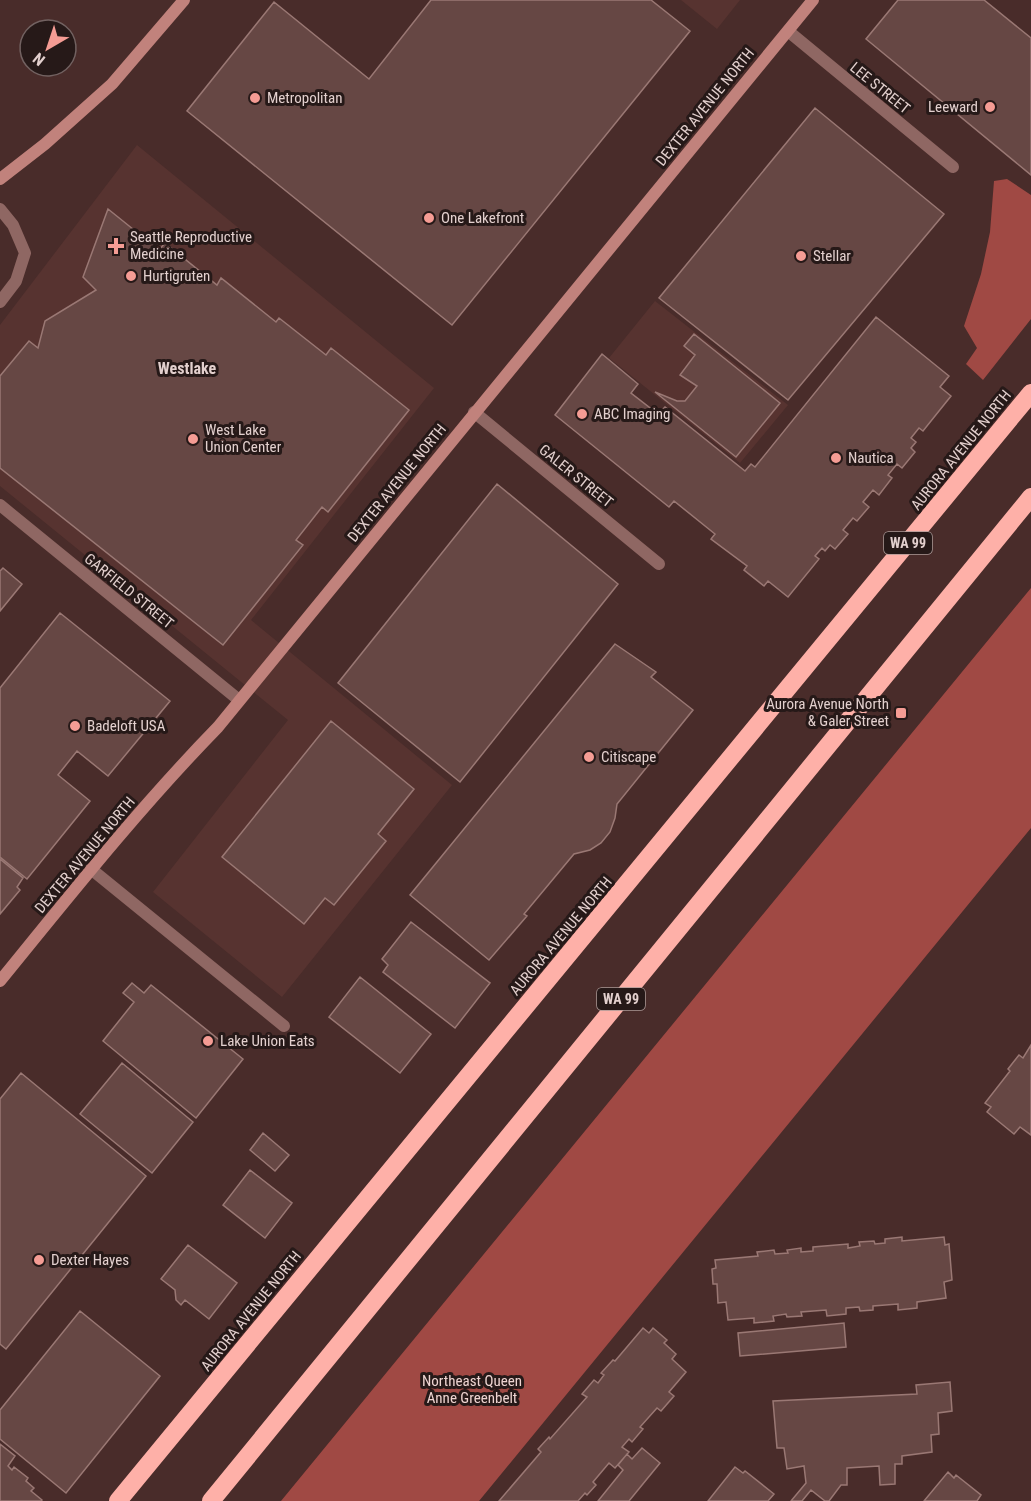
<svg xmlns="http://www.w3.org/2000/svg" width="1031" height="1501" font-family="'Roboto Condensed',sans-serif">
<style>
.built{fill:#573330}
.forest{fill:#a04944}
.building{fill:#664744;stroke:#9a7874;stroke-width:1.5}
.lines{fill:none;stroke-linecap:round;stroke-linejoin:round}
.street{stroke:#8f6763;stroke-width:12}
.secondary{stroke:#c1827c;stroke-width:12}
.highway{stroke:#feb0a8;stroke-width:18}
.poi-dot{fill:#f59c94;stroke:#261918;stroke-width:2}
.labels{text-anchor:middle;stroke-width:6;stroke-linejoin:round;paint-order:stroke}
.shield{fill:#261918;stroke:#aa9997;stroke-width:1.5}
.shield-label{font-size:14px;font-weight:bold;fill:#e3d0ce}
.street-label{font-size:15px;fill:#e3d0ce;stroke:#261918}
.poi-label{font-size:15px;fill:#e3d0ce;stroke:#261918;text-anchor:start}
.park-label{font-size:15px;fill:#eed4d1;stroke:#261918}
.neighbourhood-label{font-size:16px;font-weight:bold;fill:#e3d0ce;stroke:#261918}
</style>
<rect width="100%" height="100%" fill="#492c2a"/>
<path class="built" d="M 681,0 L 740,0 L 717,29 Z
M 137,145 L 434,388 L 251,620 L 452,785 L 282,997 L 153,892 L 288,720 L 0,486 L 0,325 Z
M 655,301 L 788,405 L 740,463 L 609,358 Z"/>
<path class="forest" d="M 1007,179 L 1031,195 L 1031,319 L 983,380 L 966,364 L 977,348 L 964,326 L 981,274 L 990,232 L 994,181 Z
M 1031,588 L 1031,828 L 479,1501 L 281,1501 Z"/>
<path class="building" d="M 431,0 L 651,0 L 690,31 L 452,325 L 187,111 L 274,2 L 369,79 Z
M 898,0 L 984,0 L 1031,38 L 1031,175 L 866,39 Z
M 815,108 L 944,214 L 788,400 L 659,298 Z
M 108,209 L 159,250 L 165,243 L 217,285 L 221,278 L 276,322 L 279,318 L 326,355 L 331,348 L 409,410 L 328,512 L 322,507 L 296,540 L 303,545 L 223,645 L 0,468 L 0,376 L 29,341 L 38,348 L 45,321 L 96,290 L 83,277 Z
M 876,317 L 949,376 L 940,387 L 951,396 L 923,431 L 919,428 L 911,438 L 916,442 L 911,448 L 915,452 L 902,468 L 897,464 L 888,475 L 892,478 L 879,495 L 873,490 L 863,502 L 869,507 L 857,521 L 853,518 L 843,530 L 848,534 L 835,549 L 830,545 L 825,551 L 822,548 L 815,556 L 819,559 L 788,597 L 768,581 L 764,586 L 744,570 L 747,566 L 711,539 L 715,534 L 674,501 L 669,507 L 555,415 L 602,354 L 638,384 L 631,393 L 658,414 L 665,407 L 745,471 L 751,464 L 755,467 Z
M 694,334 L 780,403 L 736,457 L 655,392 L 677,401 L 685,401 L 697,386 L 680,375 L 695,355 L 684,346 Z
M 497,484 L 618,584 L 460,782 L 338,683 Z
M 3,568 L 22,584 L 0,611 L 0,571 Z
M 60,613 L 170,701 L 108,776 L 77,751 L 58,775 L 90,801 L 27,879 L 0,857 L 0,688 Z
M 615,644 L 656,672 L 651,677 L 693,710 L 617,804 L 615,818 L 610,832 L 601,843 L 590,850 L 574,854 L 524,914 L 527,916 L 489,960 L 410,895 Z
M 331,721 L 414,789 L 378,834 L 386,841 L 334,905 L 325,898 L 304,924 L 222,857 Z
M 0,859 L 23,878 L 17,887 L 20,890 L 0,914 Z
M 411,922 L 490,983 L 455,1028 L 383,972 L 388,965 L 382,959 Z
M 360,977 L 431,1034 L 400,1073 L 329,1017 Z
M 132,983 L 144,993 L 151,985 L 243,1059 L 196,1118 L 103,1041 L 134,1002 L 123,993 Z
M 1031,1045 L 1031,1135 L 1020,1127 L 1014,1134 L 987,1112 L 991,1107 L 985,1103 L 1010,1071 L 1008,1069 L 1019,1055 L 1023,1058 Z
M 122,1063 L 193,1122 L 152,1173 L 80,1114 Z
M 21,1073 L 146,1176 L 6,1349 L 0,1344 L 0,1099 Z
M 263,1133 L 289,1155 L 275,1171 L 250,1150 Z
M 250,1170 L 292,1203 L 265,1238 L 223,1205 Z
M 902,1237 L 902,1241 L 944,1237 L 945,1245 L 949,1244 L 952,1280 L 944,1282 L 946,1298 L 917,1302 L 917,1308 L 898,1310 L 898,1304 L 873,1306 L 873,1310 L 860,1311 L 859,1307 L 846,1308 L 846,1314 L 827,1316 L 826,1310 L 801,1312 L 802,1316 L 787,1317 L 786,1314 L 773,1316 L 774,1321 L 754,1323 L 754,1318 L 728,1320 L 726,1302 L 718,1303 L 717,1284 L 713,1284 L 712,1269 L 716,1268 L 715,1260 L 758,1256 L 757,1252 L 774,1250 L 775,1254 L 788,1253 L 787,1250 L 801,1248 L 801,1252 L 813,1251 L 813,1247 L 848,1244 L 848,1248 L 860,1246 L 859,1242 L 874,1241 L 875,1244 L 885,1243 L 885,1239 Z
M 188,1245 L 237,1283 L 209,1319 L 185,1300 L 181,1305 L 176,1300 L 175,1290 L 161,1279 Z
M 80,1311 L 160,1376 L 66,1493 L 0,1439 L 0,1410 Z
M 844,1323 L 846,1347 L 740,1356 L 738,1333 Z
M 643,1328 L 649,1333 L 653,1328 L 667,1340 L 664,1343 L 676,1354 L 672,1359 L 686,1372 L 669,1392 L 674,1396 L 661,1411 L 657,1408 L 640,1427 L 643,1429 L 632,1442 L 629,1439 L 622,1447 L 629,1452 L 615,1468 L 609,1463 L 593,1482 L 596,1485 L 587,1495 L 585,1493 L 578,1501 L 499,1501 L 541,1452 L 538,1449 L 549,1437 L 550,1439 L 587,1397 L 582,1394 L 594,1380 L 598,1383 L 604,1375 L 601,1373 L 613,1360 L 615,1361 Z
M 950,1382 L 952,1411 L 938,1413 L 939,1434 L 931,1435 L 932,1452 L 902,1456 L 902,1464 L 895,1464 L 895,1484 L 880,1485 L 879,1466 L 847,1468 L 847,1485 L 841,1485 L 829,1501 L 825,1501 L 811,1490 L 802,1501 L 791,1501 L 806,1483 L 804,1466 L 787,1469 L 784,1448 L 777,1448 L 773,1401 L 917,1394 L 916,1385 Z
M 0,1444 L 15,1456 L 8,1466 L 12,1470 L 14,1467 L 28,1478 L 26,1481 L 34,1488 L 31,1491 L 42,1500 L 41,1501 L 0,1501 Z
M 642,1448 L 660,1463 L 629,1501 L 598,1501 L 623,1470 L 618,1465 L 627,1454 L 632,1459 Z
M 735,1467 L 743,1473 L 745,1471 L 774,1494 L 768,1501 L 708,1501 Z
M 948,1472 L 954,1478 L 956,1475 L 981,1495 L 977,1501 L 924,1501 Z"/>
<g class="lines">
<path class="street" d="M 788,31 L 953,167
M 0,209 L 13,225 L 25,253 L 16,281 L 0,302
M 474,412 L 659,564
M 0,505 L 239,700
M 91,869 L 284,1026"/>
<path class="secondary" d="M 0,179 L 45,144 L 112,84 L 184,0
M 0,981 C 70,895 140,807 218,727 L 813,0"/>
<path class="highway" d="M 118,1501 L 1031,393
M 211,1501 L 1031,497"/>
</g>
<g class="poi-dot">
<circle cx="255" cy="98" r="6"/>
<circle cx="990" cy="107" r="6"/>
<circle cx="429" cy="218" r="6"/>
<path d="M113 237h6v6h6v6h-6v6h-6v-6h-6v-6h6z"/>
<circle cx="801" cy="256" r="6"/>
<circle cx="131" cy="276" r="6"/>
<circle cx="582" cy="414" r="6"/>
<circle cx="193" cy="439" r="6"/>
<circle cx="836" cy="458" r="6"/>
<rect x="895" y="707" width="12" height="12" rx="3"/>
<circle cx="75" cy="726" r="6"/>
<circle cx="589" cy="757" r="6"/>
<circle cx="208" cy="1041" r="6"/>
<circle cx="39" cy="1260" r="6"/>
</g>
<g class="labels">
<g class="shield">
<rect x="884" y="532" width="48" height="22" rx="4.5"/>
<rect x="597" y="988" width="48" height="22" rx="4.5"/>
</g>
<g class="shield-label">
<text x="908" y="548">WA 99</text>
<text x="621" y="1004">WA 99</text>
</g>
<g class="street-label">
<text transform="translate(880 88) rotate(39)" y="5">LEE STREET</text>
<text transform="translate(705 107) rotate(-51)" y="5">DEXTER AVENUE NORTH</text>
<text transform="translate(961 450) rotate(-51)" y="5">AURORA AVENUE NORTH</text>
<text transform="translate(576 476) rotate(39)" y="5">GALER STREET</text>
<text transform="translate(397 483) rotate(-51)" y="5">DEXTER AVENUE NORTH</text>
<text transform="translate(129 591) rotate(39)" y="5">GARFIELD STREET</text>
<text transform="translate(85 855) rotate(-50)" y="5">DEXTER AVENUE NORTH</text>
<text transform="translate(561 936) rotate(-50)" y="5">AURORA AVENUE NORTH</text>
<text transform="translate(251 1311) rotate(-51)" y="5">AURORA AVENUE NORTH</text>
</g>
<g class="poi-label">
<text x="267" y="103">Metropolitan</text>
<text x="978" y="112" text-anchor="end">Leeward</text>
<text x="441" y="223">One Lakefront</text>
<text x="130" y="242">Seattle Reproductive<tspan x="130" dy="17">Medicine</tspan></text>
<text x="813" y="261">Stellar</text>
<text x="143" y="281">Hurtigruten</text>
<text x="594" y="419">ABC Imaging</text>
<text x="205" y="435">West Lake<tspan x="205" dy="17">Union Center</tspan></text>
<text x="848" y="463">Nautica</text>
<text x="889" y="709" text-anchor="end">Aurora Avenue North<tspan x="889" dy="17">&amp; Galer Street</tspan></text>
<text x="87" y="731">Badeloft USA</text>
<text x="601" y="762">Citiscape</text>
<text x="220" y="1046">Lake Union Eats</text>
<text x="51" y="1265">Dexter Hayes</text>
</g>
<g class="park-label">
<text x="472" y="1386">Northeast Queen<tspan x="472" dy="17">Anne Greenbelt</tspan></text>
</g>
<g class="neighbourhood-label">
<text x="187" y="374">Westlake</text>
</g>
</g>
<g transform="translate(48 48) rotate(219)"><circle r="28" fill="#261918" stroke="#726261" stroke-width="1.5"/>
<path d="M0-4.5L10 22L0 15L-10 22Z" fill="#f59c94"/>
<text y="-9" font-size="16" font-weight="bold" text-anchor="middle" fill="#e3d0ce">N</text>
</g>
</svg>
